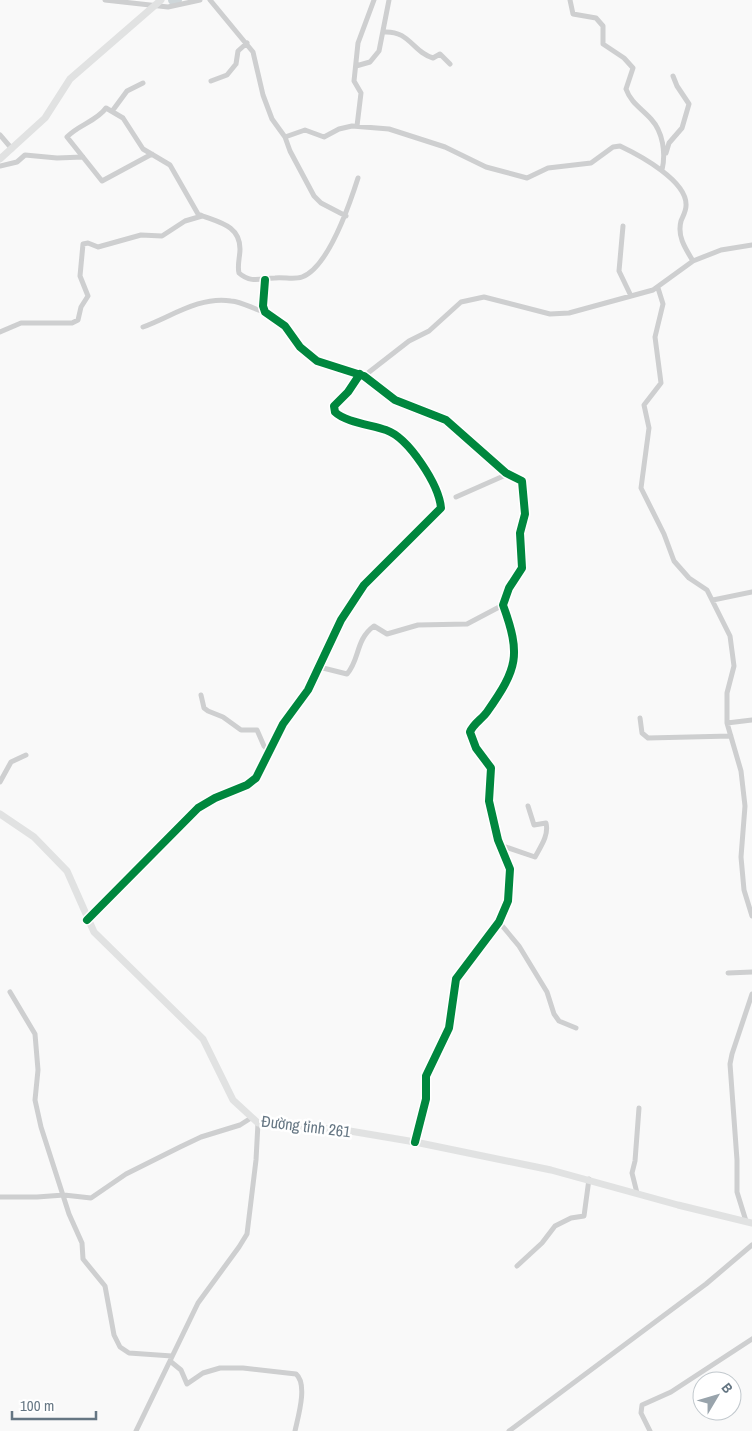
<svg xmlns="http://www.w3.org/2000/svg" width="752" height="1431" font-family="'Archivo Narrow',sans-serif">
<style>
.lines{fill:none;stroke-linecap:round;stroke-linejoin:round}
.river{stroke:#ced6d9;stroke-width:10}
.street{stroke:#cecfd0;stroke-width:5}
.secondary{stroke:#e1e2e2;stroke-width:7}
.cycleway-casing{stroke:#fff;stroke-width:11}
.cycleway{stroke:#00873e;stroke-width:8}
.labels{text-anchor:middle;stroke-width:5;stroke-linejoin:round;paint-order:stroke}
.street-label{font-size:16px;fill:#657683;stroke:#fff}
</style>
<rect width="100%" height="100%" fill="#f9f9f9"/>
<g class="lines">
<path class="river" d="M 173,0 L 177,0"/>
<path class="street" d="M 105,0 L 168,7 L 200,0
M 210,0 L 253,52 L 263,95 L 272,119 L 285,137 L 290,151 L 314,196 L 321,203 L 346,216
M 570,0 L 573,14 L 596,18 L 603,26 L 603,44 L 624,58 L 633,68 L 626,89 C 631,103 641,108 651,119 C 663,132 666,153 662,170
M 383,32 C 410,30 412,52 433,58 L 440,54 L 450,64
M 356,66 L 370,62 L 379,51 L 389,0
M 211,81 L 227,75 L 236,64 L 238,51 L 247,43
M 113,110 L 127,91 L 143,83
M 357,126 L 361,93 L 354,81 L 358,43 L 374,0
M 0,135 L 12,149
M 285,137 L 305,130 L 324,137 L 339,129 L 352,126 L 389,129 L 445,147 L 486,167 L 527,178 L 548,168 L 591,163 L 613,147 L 620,146 C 639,155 688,181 686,206 C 686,211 683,216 681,221 C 677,236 685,248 693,261
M 666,153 L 669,143 L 682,128 L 689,104 L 677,86 L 673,76
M 152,154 L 102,181 L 67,137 C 78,125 97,121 106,108 L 123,118 L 143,149 L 170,165 L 198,214 C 216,222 240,224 240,249 C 240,257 237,265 239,273 C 251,284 262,278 275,278 C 285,277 294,280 302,277 C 329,267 350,203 358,178
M 0,166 L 17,162 L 25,155 L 57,158 L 83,157
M 623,226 L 619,271 L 631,296
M 265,280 L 263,306 L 265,312 L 285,326 L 300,347 L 317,361 L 364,376 L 395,400 L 446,420 L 506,473 L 522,481 L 525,514 L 520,533 L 522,568 L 509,588 L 503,605 C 521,655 518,668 487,712 C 482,719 473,724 470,732 L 476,748 L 491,768 L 489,801 L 498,840 L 510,869 L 508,901 L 499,922 L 456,979 L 449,1028 L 426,1076 L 426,1099 L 415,1142
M 658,288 L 663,304 L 655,337 L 661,383 L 644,405 L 649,428 L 641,488 L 664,534 L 674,561 L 689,578 L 707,590 L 730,636 L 734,666 L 727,693 L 727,723 L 741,771 L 745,806 L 741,857 L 744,890 L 752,916
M 143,327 C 171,317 199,296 231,301 C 243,302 253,309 265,312
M 0,332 L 21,323 L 72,323 L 78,320 L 81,307 L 88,296 L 80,276 L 83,244 L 88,243 L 98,247 L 141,235 L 162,236 L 185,221 L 202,216
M 364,376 L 409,341 L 429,331 L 461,302 L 484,297 L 550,314 L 569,313 L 653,290 L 693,261 L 721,250 L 752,245
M 456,497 L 508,474
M 713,600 L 752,592
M 319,667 L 347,674 C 360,660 355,640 374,626 L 387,634 L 418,625 L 467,624 L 503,605
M 201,695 L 204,708 L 208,711 L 223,717 L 241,730 L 257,730 L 264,746 L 270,752
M 640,718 L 642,733 L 648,738 L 731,736
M 727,723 L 752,720
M 0,782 L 11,762 L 26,755
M 500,845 L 535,857 C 541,846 549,835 546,823 L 534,825 L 528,806
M 87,919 L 198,808 L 215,798 L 247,785 L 256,778 L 283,724 L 308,690 L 341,620 L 364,585 L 441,508 C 439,485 409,438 386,430 C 372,425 345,422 335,412 L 334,406 L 348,392 L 360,374
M 499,922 L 519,946 L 547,992 L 554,1014 L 559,1021 L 576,1028
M 728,973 L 752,972
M 10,992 L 35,1034 L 38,1070 L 35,1100 L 41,1127 L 69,1214 L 82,1243 L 83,1259 L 105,1286 L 114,1335 L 120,1347 L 129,1353 L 172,1356
M 637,1193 L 632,1173 L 635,1161 L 639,1108
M 0,1197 L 37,1197 L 64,1195 L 91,1198 L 126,1174 L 180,1147 L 201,1137 L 240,1125 L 251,1118
M 746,1221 L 737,1192 L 737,1160 L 730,1064 L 732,1054 L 752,994
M 517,1266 L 542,1243 L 555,1226 L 571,1218 L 584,1216 L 589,1179
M 170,1361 L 181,1370 L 187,1384 L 203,1373 L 220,1368 L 243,1368 L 296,1374 C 308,1384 298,1417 295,1431
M 136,1431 L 198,1303 L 239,1247 L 247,1234 L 256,1160 L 258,1123
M 509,1431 L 706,1284 L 752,1245
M 650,1431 L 641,1413 L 642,1405 L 671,1392 L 752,1339"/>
<path class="secondary" d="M 0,159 L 45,118 L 70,79 L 161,0
M 0,814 L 34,837 L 67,871 L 94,932 L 203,1039 L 233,1100 L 258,1123 L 344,1130 L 415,1142 L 551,1170 L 678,1205 L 752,1223"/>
<defs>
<path id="cycleway" d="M 265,280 L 263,306 L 265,312 L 285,326 L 300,347 L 317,361 L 364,376 L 395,400 L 446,420 L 506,473 L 522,481 L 525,514 L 520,533 L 522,568 L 509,588 L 503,605 C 521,655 518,668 487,712 C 482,719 473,724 470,732 L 476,748 L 491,768 L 489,801 L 498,840 L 510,869 L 508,901 L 499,922 L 456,979 L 449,1028 L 426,1076 L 426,1099 L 415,1142
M 87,920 L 198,808 L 215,798 L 247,785 L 256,778 L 283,724 L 308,690 L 341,620 L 364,585 L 441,508 C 439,485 409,438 386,430 C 372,425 345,422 335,412 L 334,406 L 348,392 L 360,374"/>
</defs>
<use href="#cycleway" class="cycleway-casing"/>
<use href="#cycleway" class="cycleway"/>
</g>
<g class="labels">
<g class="street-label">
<text transform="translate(306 1126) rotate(7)" y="6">Đường tỉnh 261</text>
</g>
</g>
<g transform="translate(717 1396) rotate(52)"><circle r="24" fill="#ffffff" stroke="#c1c8cd"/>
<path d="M0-4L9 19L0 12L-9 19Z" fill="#99a4ac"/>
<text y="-8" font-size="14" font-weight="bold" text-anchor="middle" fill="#657683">B</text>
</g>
<path d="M12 1411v8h84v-8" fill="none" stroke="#657683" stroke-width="2.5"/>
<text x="20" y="1411" font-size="15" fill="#657683" stroke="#ffffff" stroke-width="4" paint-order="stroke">100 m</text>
</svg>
